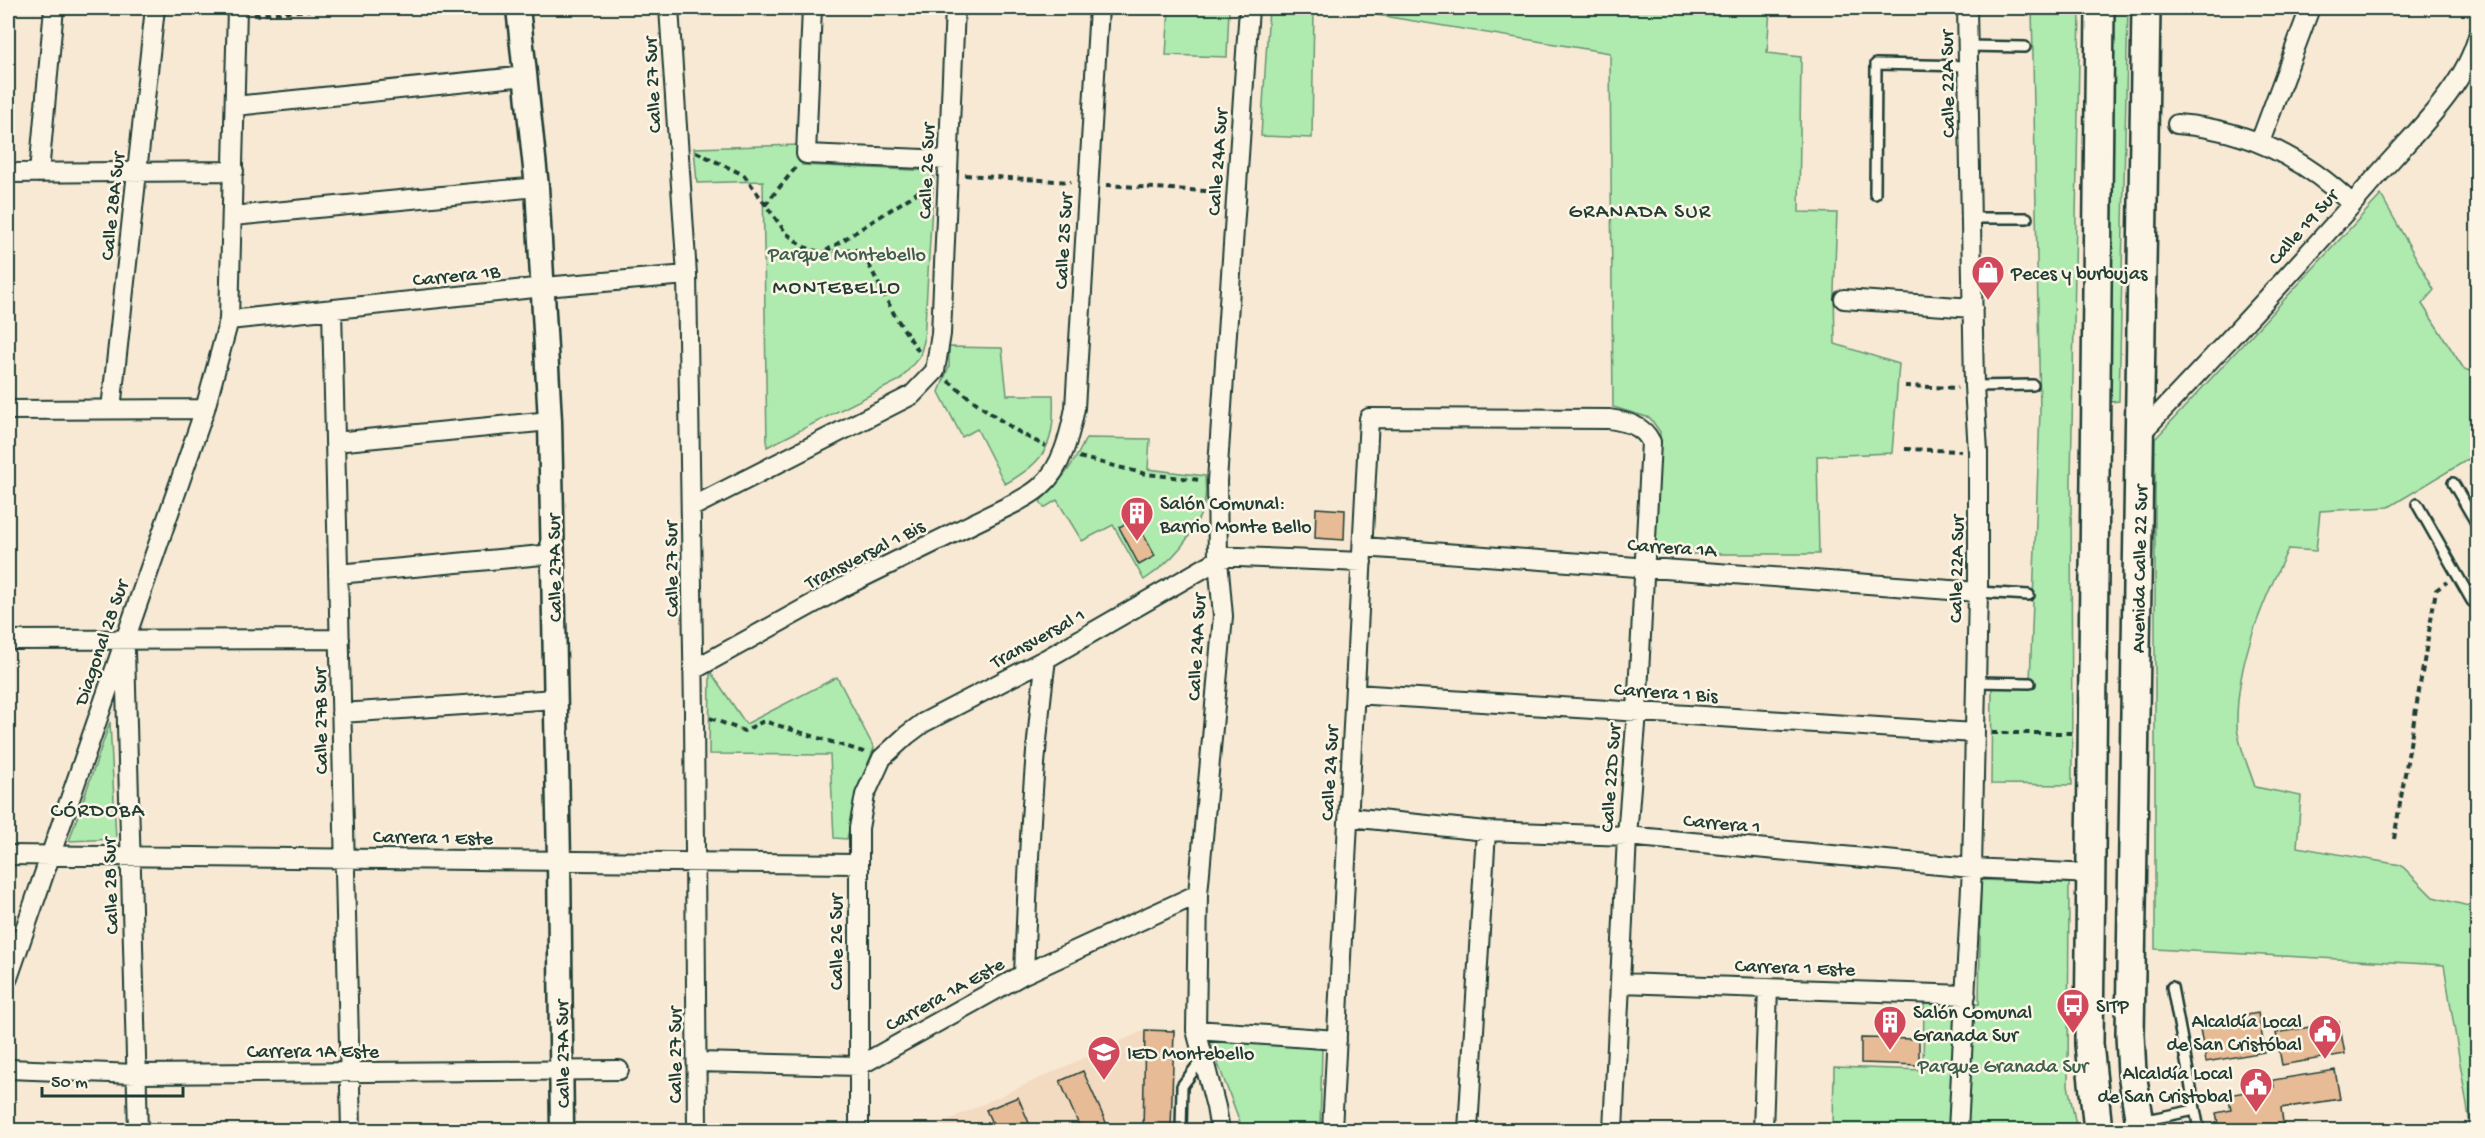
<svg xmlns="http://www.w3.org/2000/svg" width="2485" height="1138" font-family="'Gochi Hand',sans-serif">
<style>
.built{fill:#f3dbc2}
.green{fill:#afeaaf;stroke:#679472;stroke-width:1.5}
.building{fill:#e6bb96;stroke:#1f3d34;stroke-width:1.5}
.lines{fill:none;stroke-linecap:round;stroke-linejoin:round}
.service-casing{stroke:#1f3d34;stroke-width:14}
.minor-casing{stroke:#1f3d34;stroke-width:22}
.tertiary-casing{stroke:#1f3d34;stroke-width:27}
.secondary-casing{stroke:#1f3d34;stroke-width:32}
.path{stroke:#1f3d34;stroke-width:4;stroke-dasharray:6 4.5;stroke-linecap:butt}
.service{stroke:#fcf5e5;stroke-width:9}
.minor{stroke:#fcf5e5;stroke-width:18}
.tertiary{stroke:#fcf5e5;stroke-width:22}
.secondary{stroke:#fcf5e5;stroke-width:27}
.labels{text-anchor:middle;stroke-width:5;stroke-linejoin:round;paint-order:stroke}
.street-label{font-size:20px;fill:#1f3d34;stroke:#fcf5e5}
.park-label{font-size:20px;fill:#3c604d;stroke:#fcf5e5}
.poi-label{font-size:20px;fill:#1f3d34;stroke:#fcf5e5;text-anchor:start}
.neighbourhood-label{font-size:21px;letter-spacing:1.5px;fill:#1f3d34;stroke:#fcf5e5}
</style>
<rect width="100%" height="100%" fill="#f8e9d5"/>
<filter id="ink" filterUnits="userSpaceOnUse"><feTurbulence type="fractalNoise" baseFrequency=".0167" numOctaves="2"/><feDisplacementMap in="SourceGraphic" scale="12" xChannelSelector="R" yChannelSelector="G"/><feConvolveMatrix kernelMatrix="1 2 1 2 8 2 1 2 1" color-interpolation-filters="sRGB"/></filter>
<g filter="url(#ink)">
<path class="built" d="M 1145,1030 L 1174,1031 L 1171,1130 L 926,1130 Z"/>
<path class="green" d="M 1169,8 L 1229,8 L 1227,57 L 1166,55 Z
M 1269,8 L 1314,8 L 1312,138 L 1261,136 Z
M 1334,8 L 1770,8 L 1767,53 L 1801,57 L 1799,212 L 1837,213 L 1834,291 L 1835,344 L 1899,364 L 1892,453 L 1817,456 L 1819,554 L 1655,554 L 1660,432 L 1650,418 L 1613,407 L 1610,53 Z
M 2032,8 L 2080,8 L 2071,480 L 2072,785 L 1991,784 L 1992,682 L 2030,682 L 2040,411 Z
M 2109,8 L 2128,8 L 2119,401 L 2100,403 Z
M 799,145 L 802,165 L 934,171 L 924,341 L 920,356 L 900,380 L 767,447 L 763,181 L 697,183 L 694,148 Z
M 2381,195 L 2434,290 L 2422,304 L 2464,369 L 2477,373 L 2477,454 L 2389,507 L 2320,511 L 2316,551 L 2288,549 C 2262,604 2236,663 2237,725 C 2237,742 2250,770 2255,787 L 2301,796 L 2297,847 L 2401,865 L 2433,897 L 2477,908 L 2477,1130 L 2471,1130 L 2444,965 L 2155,949 L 2155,439 Z
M 949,347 L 1002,348 L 1007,395 L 1053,395 C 1055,444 1047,460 1005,484 L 977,429 L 962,437 L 939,392 L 949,366 Z
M 1086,438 L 1150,439 L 1148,469 L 1205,476 C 1205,484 1207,496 1204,504 C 1195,536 1171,562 1144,580 L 1113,525 L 1082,541 L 1057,500 L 1044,508 L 1040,501 C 1061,482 1074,464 1086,438 Z
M 710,671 L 746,724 L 837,677 L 874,748 L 856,795 L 847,839 L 834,838 L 830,755 L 709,754 Z
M 110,722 L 116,839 L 69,841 Z
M 1981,880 L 2069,883 L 2068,1085 L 2077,1130 L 1833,1128 L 1834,1067 L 1923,1070 L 1924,1004 L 1979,1004 Z
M 1209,1040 L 1322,1048 L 1320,1130 L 1243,1130 Z"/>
<path class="building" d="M 1316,508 L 1345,510 L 1344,540 L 1315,538 Z
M 1135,519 L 1155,556 L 1139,565 L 1119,527 Z
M 2258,1013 L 2265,1052 L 2206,1062 L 2199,1023 Z
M 2339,1022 L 2345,1054 L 2282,1065 L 2276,1033 Z
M 1145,1030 L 1174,1031 L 1171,1130 L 1143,1130 Z
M 1861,1038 L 1919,1039 L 1919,1065 L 1861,1063 Z
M 2335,1070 L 2340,1099 L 2281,1108 L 2284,1130 L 2219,1130 L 2216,1113 L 2231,1110 L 2228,1095 L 2274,1087 L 2273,1080 Z
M 1083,1071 L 1109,1129 L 1105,1130 L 1081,1130 L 1060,1081 Z
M 1018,1097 L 1032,1130 L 995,1130 L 986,1110 Z"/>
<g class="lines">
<defs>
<path id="service" d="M 1967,46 L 2025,47
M 1875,194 L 1876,64 L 1968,66
M 1971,218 L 2027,218
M 1974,386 L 2033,385
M 2453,483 L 2478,526
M 2417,504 L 2472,601 L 2478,598
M 1978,592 L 2029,595
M 1976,682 L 2030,683
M 2172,987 L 2199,1130
M 2141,1121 L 2195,1110
M 1181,1130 L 1182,1086 L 1203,1058"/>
<path id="minor" d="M 669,8 L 687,275 L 694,712 L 697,1130
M 812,8 L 806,154 L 947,160
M 235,106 L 526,76
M 2177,124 C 2245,129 2303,157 2352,204
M 2260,142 L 2310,8
M 8,173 L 234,171
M 39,173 L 54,8
M 233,216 L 537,187
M 1844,299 L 1973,308
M 332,309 L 351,1130
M 229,320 L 544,287 L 687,275
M 111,409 L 155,8
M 8,410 L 205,409
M 2140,434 C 2221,349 2301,263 2378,175 C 2413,134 2464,89 2478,36
M 335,442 L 550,421
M 692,507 L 912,395 L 935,371 L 941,334 L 955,8
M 1363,547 L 1978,592
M 338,574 L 553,554
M 8,640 L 340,639
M 125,651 L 138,1130
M 693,670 L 845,586 L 1017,502 C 1025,497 1034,493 1041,486 C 1062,468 1070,434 1075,408 L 1099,8
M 1355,694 L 1975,733
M 341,713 L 556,699
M 1349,817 L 1486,831 L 1627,836 L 1972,868 L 2091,874
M 8,855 L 857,864
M 1024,974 C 1028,869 1032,764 1046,659
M 8,978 L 205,409 L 229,320 L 237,8
M 1621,983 L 1966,995
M 1196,1030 L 1337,1040
M 697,1062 L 859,1066 L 1024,974 L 1198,894
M 8,1069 L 136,1074 L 619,1070
M 859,1130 L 859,828 L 865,795 L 882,758 L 907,735 L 923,723 L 1046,659 L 1218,560 L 1227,557 L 1239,557 L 1362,562
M 1220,1130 L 1216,1107 L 1196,1030 L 1198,894 L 1223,616 L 1218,560 L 1217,481 L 1249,8
M 1332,1130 L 1369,418 L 1609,419 C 1627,422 1643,425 1651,442 L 1637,712 L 1627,836 L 1613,1130
M 1468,1130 L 1486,831
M 1763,1130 L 1768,988
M 1958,1130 L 1972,868 L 1978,592 L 1978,452 L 1974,386 L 1967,8"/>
<path id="tertiary" d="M 518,8 L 537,187 L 550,421 L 559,860 L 562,1130"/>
<path id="secondary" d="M 2098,1130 L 2089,1044 L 2100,8
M 2141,1130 L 2132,1073 L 2130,1035 L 2146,8"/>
</defs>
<use href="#service" class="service-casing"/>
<use href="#minor" class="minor-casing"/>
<use href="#tertiary" class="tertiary-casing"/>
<use href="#secondary" class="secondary-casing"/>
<path class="path" d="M 254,15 L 331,8
M 696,152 L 744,175 L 786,233 L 804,247 L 822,253 L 854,249 L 864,255 L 895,316 L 921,355
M 965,175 L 1071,182
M 1106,185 L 1221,192
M 765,205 L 797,166
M 826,251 L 931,184
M 948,381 C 979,405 1010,430 1046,446
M 1905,386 L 1958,388
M 1905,449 L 1961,451
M 1079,457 L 1146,474 L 1201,480
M 710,718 L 744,731 L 764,721 L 867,753
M 1992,733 L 2072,733
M 2394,839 L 2436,590 L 2447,582"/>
<use href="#service" class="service"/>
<use href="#minor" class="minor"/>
<use href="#tertiary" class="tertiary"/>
<use href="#secondary" class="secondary"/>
</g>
</g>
<defs>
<symbol id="shop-pin" viewBox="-11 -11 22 30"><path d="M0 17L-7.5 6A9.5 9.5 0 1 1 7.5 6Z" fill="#d1495b" stroke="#fcf5e5"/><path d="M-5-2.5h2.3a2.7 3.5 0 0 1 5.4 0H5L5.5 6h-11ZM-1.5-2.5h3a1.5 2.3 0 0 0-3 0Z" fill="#fff"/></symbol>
<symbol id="building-pin" viewBox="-11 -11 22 30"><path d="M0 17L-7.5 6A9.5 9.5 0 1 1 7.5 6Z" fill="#d1495b" stroke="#fcf5e5"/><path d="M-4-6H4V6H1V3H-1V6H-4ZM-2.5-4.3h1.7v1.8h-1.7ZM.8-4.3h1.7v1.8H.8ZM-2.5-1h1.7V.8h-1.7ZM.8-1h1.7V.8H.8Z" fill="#fff"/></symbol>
<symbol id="bus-pin" viewBox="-11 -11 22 30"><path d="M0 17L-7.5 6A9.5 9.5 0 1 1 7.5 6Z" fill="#d1495b" stroke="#fcf5e5"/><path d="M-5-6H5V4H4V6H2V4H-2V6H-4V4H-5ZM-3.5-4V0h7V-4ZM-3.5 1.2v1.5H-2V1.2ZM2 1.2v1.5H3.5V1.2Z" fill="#fff"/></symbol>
<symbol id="civic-pin" viewBox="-11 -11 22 30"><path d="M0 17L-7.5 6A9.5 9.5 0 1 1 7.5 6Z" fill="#d1495b" stroke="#fcf5e5"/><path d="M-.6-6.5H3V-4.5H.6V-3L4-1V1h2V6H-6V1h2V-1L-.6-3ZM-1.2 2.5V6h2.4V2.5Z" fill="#fff"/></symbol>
<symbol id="school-pin" viewBox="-11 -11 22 30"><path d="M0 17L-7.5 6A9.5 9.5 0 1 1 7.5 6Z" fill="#d1495b" stroke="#fcf5e5"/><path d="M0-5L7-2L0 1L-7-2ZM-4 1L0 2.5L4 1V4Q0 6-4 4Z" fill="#fff"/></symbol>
</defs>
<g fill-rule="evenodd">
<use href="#shop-pin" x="1969" y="253" width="38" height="52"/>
<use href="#building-pin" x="1118" y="494" width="38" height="52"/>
<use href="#bus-pin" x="2054" y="986" width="38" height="52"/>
<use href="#building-pin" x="1871" y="1003" width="38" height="52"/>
<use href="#civic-pin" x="2306" y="1012" width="38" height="52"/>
<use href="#school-pin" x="1085" y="1033" width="38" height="52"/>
<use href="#civic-pin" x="2237" y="1065" width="38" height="52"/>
</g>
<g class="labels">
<g class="street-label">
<text transform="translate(1946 84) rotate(-91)" y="7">Calle 22A Sur</text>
<text transform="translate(651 85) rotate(-93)" y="7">Calle 27 Sur</text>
<text transform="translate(1216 162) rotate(-86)" y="7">Calle 24A Sur</text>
<text transform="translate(925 171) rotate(-88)" y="7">Calle 26 Sur</text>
<text transform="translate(111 206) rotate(-84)" y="7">Calle 28A Sur</text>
<text transform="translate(2302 226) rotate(-48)" y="7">Calle 19 Sur</text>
<text transform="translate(1062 241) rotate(-87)" y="7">Calle 25 Sur</text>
<text transform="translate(456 274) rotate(-6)" y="7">Carrera 1B</text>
<text transform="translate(1672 546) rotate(4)" y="7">Carrera 1A</text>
<text transform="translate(864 553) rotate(-27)" y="7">Transversal 1 Bis</text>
<text transform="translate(553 568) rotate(-91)" y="7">Calle 27A Sur</text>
<text transform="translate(670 569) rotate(-91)" y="7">Calle 27 Sur</text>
<text transform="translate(1955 569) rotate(-89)" y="7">Calle 22A Sur</text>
<text transform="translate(2138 569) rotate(-89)" y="7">Avenida Calle 22 Sur</text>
<text transform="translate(1037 637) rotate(-29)" y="7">Transversal 1</text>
<text transform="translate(100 642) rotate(-71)" y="7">Diagonal 28 Sur</text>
<text transform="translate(1195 647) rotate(-87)" y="7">Calle 24A Sur</text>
<text transform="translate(1666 691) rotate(4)" y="7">Carrera 1 Bis</text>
<text transform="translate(319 721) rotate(-91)" y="7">Calle 27B Sur</text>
<text transform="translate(1328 773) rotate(-87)" y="7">Calle 24 Sur</text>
<text transform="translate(1609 778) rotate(-86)" y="7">Calle 22D Sur</text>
<text transform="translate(1722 822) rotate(5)" y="7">Carrera 1</text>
<text transform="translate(433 836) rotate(1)" y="7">Carrera 1 Este</text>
<text transform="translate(109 886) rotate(-92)" y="7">Calle 28 Sur</text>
<text transform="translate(835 942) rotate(-90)" y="7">Calle 26 Sur</text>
<text transform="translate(1795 966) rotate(2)" y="7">Carrera 1 Este</text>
<text transform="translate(944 993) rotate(-29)" y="7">Carrera 1A Este</text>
<text x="313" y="1057">Carrera 1A Este</text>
<text transform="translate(561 1054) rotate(-91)" y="7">Calle 27A Sur</text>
<text transform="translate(674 1055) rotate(-90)" y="7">Calle 27 Sur</text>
</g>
<g class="park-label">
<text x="847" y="260">Parque Montebello</text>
<text x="2003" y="1072">Parque Granada Sur</text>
</g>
<g class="poi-label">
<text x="2011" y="279">Peces y burbujas</text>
<text x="1160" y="509">Salón Comunal:<tspan x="1160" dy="23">Barrio Monte Bello</tspan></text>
<text x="2096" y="1012">SITP</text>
<text x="1913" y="1018">Salón Comunal<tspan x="1913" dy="23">Granada Sur</tspan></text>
<text x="2302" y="1027" text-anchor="end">Alcaldía Local<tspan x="2302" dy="23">de San Cristóbal</tspan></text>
<text x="1127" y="1059">IED Montebello</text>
<text x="2233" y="1079" text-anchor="end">Alcaldía Local<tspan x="2233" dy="23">de San Cristobal</tspan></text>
</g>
<g class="neighbourhood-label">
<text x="1640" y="217">GRANADA SUR</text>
<text x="837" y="293">MONTEBELLO</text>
<text x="98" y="816">CÓRDOBA</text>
</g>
</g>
<rect width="2485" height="1138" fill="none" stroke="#fcf5e5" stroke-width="30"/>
<rect x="15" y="15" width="2455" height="1108" fill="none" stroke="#1f3d34" stroke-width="2" filter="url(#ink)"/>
<path d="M42 1087v9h141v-9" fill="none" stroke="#1f3d34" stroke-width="3"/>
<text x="51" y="1087" font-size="18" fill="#1f3d34" stroke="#fcf5e5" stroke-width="4.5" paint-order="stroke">50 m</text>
</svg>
